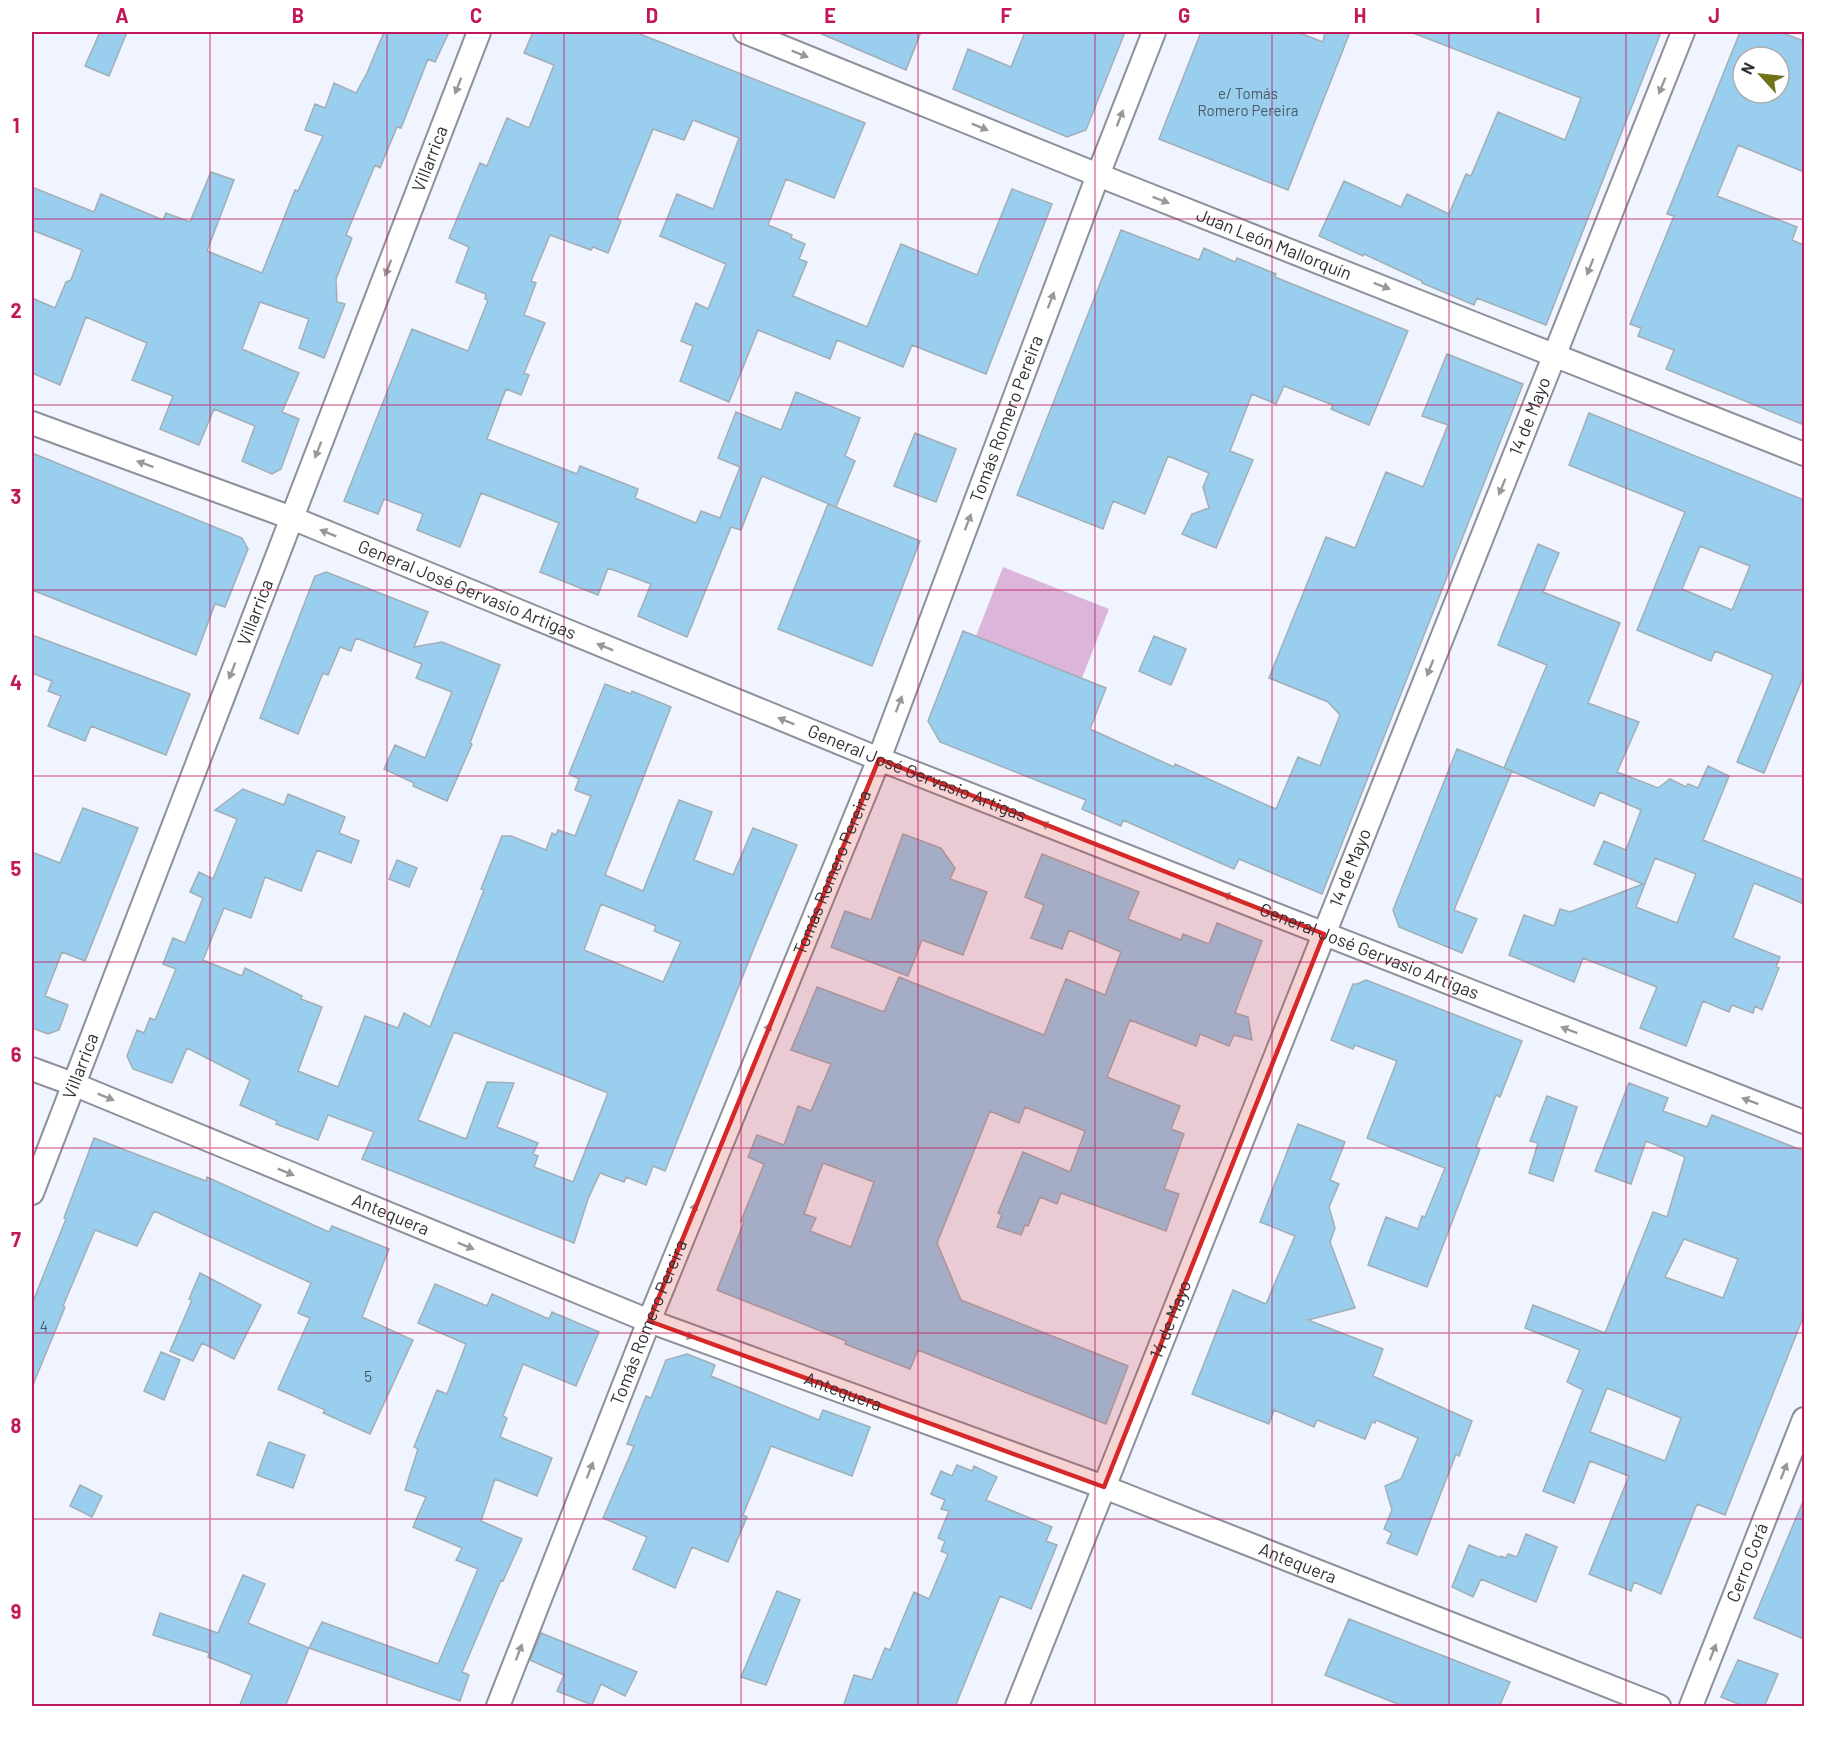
<svg xmlns="http://www.w3.org/2000/svg" width="1836" height="1738" font-family="Barlow,sans-serif">
<style>
.green{fill:#dbb6da}
.building{fill:#99ceee;stroke:#a2aeb5;stroke-width:1.5;fill-rule:evenodd}
.lines{fill:none;stroke-linecap:round;stroke-linejoin:round}
.minor-casing{stroke:#8b909b;stroke-width:26}
.minor{stroke:#fff;stroke-width:22}
.oneway{fill:#98989b}
.marked{fill:#d62828;fill-opacity:0.2;stroke:#d62828;stroke-width:4.5;stroke-linejoin:round}
.grid{fill:none;stroke:#c2185b;stroke-width:1.5;stroke-opacity:0.55}
.labels{text-anchor:middle;stroke-width:5;stroke-linejoin:round;paint-order:stroke}
.number-label{font-size:15px;fill:#4a5965}
.street-label{font-size:18px;fill:#303237;stroke:#fff}
.neatline{fill:none;stroke:#c2185b;stroke-width:2}
.grid-label{font-size:20px;text-anchor:middle;font-weight:bold;fill:#c2185b}
</style>
<rect width="100%" height="100%" fill="#f0f4fe"/>
<path class="green" d="M 1003,567 L 1109,609 L 1082,678 L 976,636 Z"/>
<path class="building" d="M 100,32 L 127,32 L 109,76 L 85,66 Z
M 384,32 L 449,32 L 435,62 L 428,59 L 401,128 L 397,127 L 380,168 L 375,165 L 346,235 L 352,238 L 336,279 L 337,302 L 345,304 L 324,358 L 299,348 L 309,319 L 260,302 L 242,349 L 299,373 L 282,412 L 299,419 L 281,469 L 272,474 L 242,461 L 255,426 L 214,409 L 199,445 L 160,429 L 173,396 L 132,380 L 147,343 L 86,317 L 60,385 L 32,373 L 32,298 L 55,308 L 66,282 L 71,280 L 82,250 L 32,230 L 32,187 L 94,212 L 101,194 L 163,220 L 166,213 L 190,222 L 211,172 L 234,180 L 207,251 L 262,273 L 295,190 L 298,191 L 323,136 L 305,130 L 315,104 L 325,108 L 334,83 L 356,93 L 367,73 Z
M 533,32 L 635,32 L 865,123 L 834,198 L 786,179 L 768,225 L 792,235 L 791,238 L 805,244 L 799,259 L 807,262 L 793,296 L 867,327 L 901,244 L 977,275 L 1012,189 L 1052,204 L 986,374 L 912,345 L 903,367 L 837,340 L 830,359 L 758,330 L 729,402 L 680,381 L 693,346 L 681,341 L 696,303 L 708,309 L 726,264 L 660,236 L 677,194 L 713,209 L 739,138 L 693,120 L 684,140 L 653,129 L 617,219 L 621,221 L 608,253 L 593,247 L 591,250 L 550,235 L 531,281 L 536,283 L 524,315 L 545,323 L 524,373 L 529,375 L 521,395 L 506,389 L 487,439 L 577,474 L 580,466 L 638,489 L 635,498 L 696,523 L 701,511 L 720,518 L 740,467 L 718,458 L 736,412 L 781,430 L 796,392 L 860,418 L 845,456 L 855,461 L 836,507 L 762,476 L 741,530 L 731,527 L 687,637 L 638,616 L 651,584 L 608,568 L 598,595 L 540,572 L 559,523 L 481,493 L 460,547 L 417,530 L 423,514 L 384,499 L 378,514 L 344,501 L 412,329 L 468,351 L 488,300 L 485,299 L 486,294 L 456,282 L 469,247 L 449,238 L 480,163 L 487,166 L 507,118 L 529,128 L 554,65 L 524,53 Z
M 817,32 L 921,32 L 906,70 Z
M 1025,32 L 1125,32 L 1086,130 L 1067,137 L 953,89 L 968,49 L 1011,67 Z
M 1201,32 L 1297,32 L 1323,42 L 1325,32 L 1350,32 L 1288,190 L 1159,139 Z
M 1414,32 L 1661,32 L 1546,325 L 1477,298 L 1474,305 L 1422,283 L 1422,281 L 1364,254 L 1363,256 L 1319,236 L 1344,181 L 1401,207 L 1407,194 L 1449,214 L 1466,174 L 1471,176 L 1498,112 L 1565,140 L 1581,98 L 1413,33 Z
M 1740,32 L 1780,32 L 1804,41 L 1804,172 L 1738,145 L 1717,196 L 1797,227 L 1792,240 L 1804,245 L 1804,425 L 1666,369 L 1674,350 L 1638,336 L 1641,328 L 1630,324 L 1674,216 L 1667,214 ZM 1743,57 L 1779,57 L 1779,93 L 1743,93 Z
M 1121,230 L 1199,260 L 1204,248 L 1235,262 L 1237,258 L 1276,274 L 1275,277 L 1408,331 L 1369,425 L 1331,409 L 1333,405 L 1284,386 L 1276,404 L 1252,394 L 1230,451 L 1253,460 L 1216,548 L 1182,534 L 1192,514 L 1209,508 L 1203,487 L 1209,473 L 1168,456 L 1145,514 L 1113,501 L 1103,529 L 1017,495 Z
M 1447,354 L 1523,384 L 1322,894 L 1239,859 L 1234,869 L 1123,820 L 1121,826 L 1082,809 L 1086,800 L 940,742 L 928,721 L 963,631 L 1106,688 L 1090,729 L 1174,767 L 1175,764 L 1276,809 L 1298,757 L 1320,766 L 1340,715 L 1328,702 L 1269,678 L 1326,537 L 1355,548 L 1386,472 L 1423,487 L 1448,425 L 1422,416 Z
M 1589,413 L 1804,500 L 1804,675 L 1764,773 L 1737,762 L 1773,675 L 1715,651 L 1711,661 L 1637,630 L 1685,512 L 1569,465 ZM 1700,546 L 1750,566 L 1732,610 L 1682,589 Z
M 915,433 L 956,449 L 936,502 L 894,486 Z
M 32,453 L 242,538 L 248,549 L 225,607 L 215,604 L 196,655 L 32,590 Z
M 828,504 L 920,541 L 872,666 L 778,629 Z
M 1538,544 L 1559,553 L 1543,592 L 1620,623 L 1588,703 L 1639,722 L 1617,772 L 1658,788 L 1670,779 L 1686,787 L 1688,784 L 1698,788 L 1708,766 L 1729,776 L 1703,840 L 1804,880 L 1804,904 L 1754,883 L 1733,938 L 1780,957 L 1776,967 L 1779,968 L 1762,1010 L 1755,1006 L 1753,1013 L 1732,1005 L 1729,1012 L 1703,1001 L 1686,1046 L 1640,1028 L 1657,987 L 1583,958 L 1574,982 L 1509,955 L 1524,915 L 1554,926 L 1560,909 L 1570,912 L 1643,884 L 1594,864 L 1604,841 L 1626,850 L 1641,810 L 1600,792 L 1594,806 L 1504,768 L 1547,665 L 1498,645 ZM 1655,858 L 1696,874 L 1677,923 L 1636,907 Z
M 326,572 L 428,612 L 414,647 L 442,642 L 500,665 L 470,743 L 472,744 L 447,801 L 413,786 L 414,783 L 384,769 L 395,745 L 425,758 L 452,692 L 416,678 L 422,664 L 356,638 L 351,651 L 340,647 L 328,675 L 323,673 L 298,734 L 260,718 L 315,576 Z
M 32,635 L 190,694 L 166,755 L 91,726 L 85,741 L 48,726 L 61,696 L 48,691 L 52,681 L 32,673 Z
M 1154,636 L 1186,649 L 1171,685 L 1139,671 Z
M 605,684 L 631,694 L 632,691 L 671,707 L 605,875 L 643,891 L 679,800 L 712,812 L 694,860 L 733,875 L 753,828 L 797,845 L 758,938 L 665,1171 L 653,1166 L 646,1185 L 626,1177 L 624,1182 L 600,1173 L 588,1199 L 574,1243 L 362,1159 L 374,1132 L 328,1115 L 318,1140 L 276,1124 L 277,1121 L 240,1105 L 250,1080 L 187,1048 L 172,1083 L 133,1069 L 127,1056 L 137,1030 L 144,1033 L 150,1018 L 155,1020 L 176,969 L 163,964 L 173,938 L 185,943 L 203,898 L 190,892 L 199,872 L 213,879 L 237,819 L 215,810 L 243,789 L 284,805 L 288,794 L 345,817 L 339,833 L 359,841 L 351,863 L 317,850 L 301,891 L 265,877 L 251,918 L 224,908 L 203,960 L 242,976 L 245,968 L 302,996 L 301,999 L 322,1007 L 298,1071 L 338,1087 L 365,1016 L 398,1028 L 404,1013 L 430,1027 L 484,890 L 481,889 L 502,836 L 511,836 L 546,850 L 552,833 L 556,835 L 558,830 L 575,836 L 591,796 L 575,790 L 579,779 L 569,774 ZM 601,904 L 656,926 L 654,931 L 681,942 L 663,982 L 584,950 ZM 454,1032 L 608,1093 L 573,1182 L 534,1167 L 538,1156 L 533,1154 L 538,1143 L 497,1127 L 514,1083 L 487,1082 L 466,1139 L 418,1120 Z
M 1457,749 L 1512,771 L 1454,910 L 1477,919 L 1462,953 L 1399,927 L 1393,910 Z
M 83,808 L 138,828 L 85,961 L 62,952 L 45,996 L 68,1005 L 59,1030 L 48,1034 L 32,1028 L 32,852 L 60,863 Z
M 903,834 L 941,848 L 955,868 L 950,879 L 987,892 L 963,955 L 922,940 L 908,976 L 831,947 L 845,911 L 871,920 Z
M 1042,854 L 1139,892 L 1128,919 L 1181,940 L 1183,934 L 1209,944 L 1217,923 L 1262,941 L 1235,1013 L 1248,1017 L 1252,1040 L 1234,1035 L 1229,1046 L 1200,1034 L 1196,1046 L 1130,1020 L 1107,1077 L 1180,1106 L 1171,1129 L 1184,1134 L 1164,1189 L 1179,1194 L 1166,1231 L 1061,1193 L 1057,1204 L 1040,1197 L 1028,1226 L 1025,1225 L 1021,1235 L 997,1227 L 1002,1215 L 998,1213 L 1023,1152 L 1070,1172 L 1085,1131 L 1025,1107 L 1019,1123 L 990,1111 L 937,1243 L 961,1300 L 1128,1366 L 1106,1424 L 918,1350 L 910,1369 L 845,1344 L 846,1341 L 717,1290 L 744,1222 L 741,1221 L 764,1164 L 748,1157 L 757,1135 L 784,1145 L 798,1106 L 811,1111 L 831,1064 L 791,1050 L 817,987 L 884,1012 L 899,977 L 1044,1035 L 1066,979 L 1105,995 L 1121,952 L 1069,930 L 1062,949 L 1031,938 L 1044,905 L 1025,897 ZM 823,1163 L 874,1182 L 851,1247 L 810,1231 L 816,1218 L 804,1214 Z
M 397,860 L 417,868 L 409,887 L 389,879 Z
M 1366,980 L 1522,1041 L 1500,1097 L 1496,1095 L 1476,1147 L 1480,1149 L 1427,1287 L 1368,1265 L 1386,1217 L 1418,1229 L 1422,1216 L 1425,1217 L 1445,1168 L 1367,1138 L 1397,1061 L 1355,1045 L 1353,1049 L 1331,1040 L 1353,984 L 1357,984 Z
M 1629,1083 L 1668,1098 L 1663,1111 L 1707,1127 L 1712,1115 L 1804,1151 L 1804,1315 L 1725,1515 L 1697,1504 L 1661,1594 L 1634,1582 L 1631,1591 L 1589,1574 L 1629,1476 L 1590,1461 L 1574,1503 L 1543,1491 L 1583,1390 L 1567,1382 L 1580,1350 L 1525,1328 L 1533,1305 L 1605,1333 L 1653,1212 L 1667,1217 L 1685,1157 L 1646,1141 L 1631,1184 L 1595,1171 ZM 1684,1239 L 1738,1259 L 1723,1298 L 1665,1277 ZM 1607,1388 L 1681,1418 L 1665,1461 L 1590,1432 Z
M 1547,1096 L 1577,1107 L 1553,1181 L 1529,1173 L 1538,1143 L 1530,1141 Z
M 1298,1124 L 1345,1142 L 1330,1180 L 1339,1184 L 1329,1207 L 1335,1228 L 1330,1242 L 1355,1308 L 1308,1320 L 1383,1349 L 1373,1376 L 1472,1421 L 1459,1456 L 1456,1454 L 1417,1555 L 1387,1543 L 1392,1533 L 1384,1529 L 1392,1510 L 1385,1486 L 1401,1479 L 1418,1438 L 1376,1420 L 1375,1423 L 1372,1422 L 1365,1439 L 1317,1420 L 1314,1427 L 1274,1410 L 1269,1424 L 1192,1394 L 1233,1290 L 1266,1304 L 1295,1236 L 1260,1222 Z
M 94,1138 L 206,1181 L 207,1177 L 329,1232 L 332,1226 L 389,1249 L 362,1317 L 413,1340 L 370,1434 L 323,1413 L 325,1410 L 278,1389 L 310,1318 L 298,1313 L 311,1283 L 154,1211 L 137,1246 L 95,1230 L 63,1306 L 65,1307 L 32,1387 L 32,1304 L 66,1219 L 64,1218 Z
M 200,1273 L 261,1305 L 234,1359 L 202,1343 L 193,1361 L 170,1351 L 192,1300 L 189,1299 Z
M 435,1284 L 487,1306 L 492,1294 L 549,1319 L 552,1312 L 599,1332 L 576,1386 L 523,1364 L 503,1416 L 507,1418 L 500,1437 L 552,1458 L 537,1496 L 495,1479 L 481,1521 L 522,1539 L 503,1581 L 501,1580 L 462,1672 L 469,1675 L 460,1701 L 309,1648 L 322,1622 L 438,1664 L 478,1569 L 456,1560 L 462,1548 L 413,1527 L 426,1497 L 405,1490 L 418,1449 L 414,1447 L 437,1390 L 447,1394 L 466,1344 L 418,1323 Z
M 161,1352 L 180,1360 L 164,1400 L 144,1391 Z
M 687,1354 L 715,1365 L 711,1376 L 819,1420 L 823,1410 L 870,1427 L 852,1476 L 771,1446 L 743,1515 L 747,1517 L 728,1562 L 692,1547 L 675,1588 L 633,1569 L 647,1537 L 603,1518 L 634,1446 L 627,1444 L 646,1396 L 651,1398 L 666,1360 Z
M 269,1442 L 305,1455 L 293,1488 L 257,1475 Z
M 957,1465 L 972,1471 L 974,1466 L 997,1477 L 986,1500 L 1052,1527 L 1046,1541 L 1057,1545 L 1031,1609 L 1000,1596 L 955,1707 L 843,1707 L 854,1675 L 872,1680 L 885,1648 L 890,1650 L 914,1592 L 929,1599 L 948,1554 L 941,1551 L 945,1541 L 938,1538 L 949,1511 L 941,1509 L 945,1500 L 931,1494 L 941,1471 L 952,1476 Z
M 80,1485 L 102,1496 L 92,1517 L 70,1506 Z
M 1804,1499 L 1804,1639 L 1754,1618 Z
M 1526,1534 L 1557,1547 L 1536,1602 L 1481,1579 L 1473,1597 L 1452,1587 L 1469,1545 L 1501,1558 L 1501,1556 L 1506,1558 L 1508,1554 L 1517,1557 Z
M 243,1575 L 265,1584 L 248,1623 L 309,1648 L 285,1707 L 239,1707 L 252,1675 L 208,1657 L 209,1653 L 153,1635 L 160,1613 L 218,1633 Z
M 777,1591 L 800,1600 L 766,1685 L 741,1677 Z
M 1349,1619 L 1510,1682 L 1499,1707 L 1405,1707 L 1325,1675 Z
M 541,1633 L 637,1672 L 625,1696 L 601,1684 L 592,1705 L 557,1691 L 564,1675 L 530,1660 Z
M 1738,1660 L 1778,1674 L 1764,1707 L 1746,1707 L 1721,1697 Z"/>
<g class="lines">
<defs>
<g id="minor">
<path id="s1" d="M 745,32 L 1098,175 L 1804,454"/>
<path id="s2" d="M 32,423 L 292,518 L 879,759 L 1804,1122"/>
<path id="s3" d="M 32,1069 L 73,1084 L 649,1321 L 1104,1487 L 1659,1706"/>
<path id="s4" d="M 32,1193 L 479,32"/>
<path id="s5" d="M 498,1706 L 649,1321 L 879,759 L 1098,175 L 1154,32"/>
<path id="s6" d="M 1017,1706 L 1683,32"/>
<path id="s7" d="M 1691,1706 L 1804,1419"/>
</g>
</defs>
<use href="#minor" class="minor-casing"/>
<use href="#minor" class="minor"/>
</g>
<defs><path id="oneway-solid" d="M-6-.8H1V-3.2L6.5 0L1 3.2V.8H-6Z" transform="scale(1.5)"/></defs>
<g class="oneway">
<use href="#oneway-solid" transform="translate(800 54) rotate(22)"/>
<use href="#oneway-solid" transform="translate(458 86) rotate(111)"/>
<use href="#oneway-solid" transform="translate(1662 86) rotate(112)"/>
<use href="#oneway-solid" transform="translate(1120 118) rotate(-69)"/>
<use href="#oneway-solid" transform="translate(980 127) rotate(22)"/>
<use href="#oneway-solid" transform="translate(1161 200) rotate(21)"/>
<use href="#oneway-solid" transform="translate(1590 267) rotate(112)"/>
<use href="#oneway-solid" transform="translate(388 268) rotate(111)"/>
<use href="#oneway-solid" transform="translate(1382 286) rotate(21)"/>
<use href="#oneway-solid" transform="translate(1051 300) rotate(-69)"/>
<use href="#oneway-solid" transform="translate(318 450) rotate(111)"/>
<use href="#oneway-solid" transform="translate(145 464) rotate(-160)"/>
<use href="#oneway-solid" transform="translate(1502 487) rotate(112)"/>
<use href="#oneway-solid" transform="translate(968 522) rotate(-69)"/>
<use href="#oneway-solid" transform="translate(328 533) rotate(-158)"/>
<use href="#oneway-solid" transform="translate(605 647) rotate(-158)"/>
<use href="#oneway-solid" transform="translate(1430 668) rotate(112)"/>
<use href="#oneway-solid" transform="translate(232 671) rotate(111)"/>
<use href="#oneway-solid" transform="translate(899 704) rotate(-69)"/>
<use href="#oneway-solid" transform="translate(786 721) rotate(-158)"/>
<use href="#oneway-solid" transform="translate(1049 826) rotate(-159)"/>
<use href="#oneway-solid" transform="translate(1231 897) rotate(-159)"/>
<use href="#oneway-solid" transform="translate(1569 1030) rotate(-159)"/>
<use href="#oneway-solid" transform="translate(767 1031) rotate(-68)"/>
<use href="#oneway-solid" transform="translate(106 1097) rotate(22)"/>
<use href="#oneway-solid" transform="translate(1750 1101) rotate(-159)"/>
<use href="#oneway-solid" transform="translate(286 1172) rotate(22)"/>
<use href="#oneway-solid" transform="translate(693 1211) rotate(-68)"/>
<use href="#oneway-solid" transform="translate(466 1246) rotate(22)"/>
<use href="#oneway-solid" transform="translate(686 1335) rotate(20)"/>
<use href="#oneway-solid" transform="translate(590 1470) rotate(-69)"/>
<use href="#oneway-solid" transform="translate(1784 1471) rotate(-69)"/>
<use href="#oneway-solid" transform="translate(519 1652) rotate(-69)"/>
<use href="#oneway-solid" transform="translate(1713 1652) rotate(-69)"/>
</g>
<path class="marked" d="M 879,759 L 1324,934 L 1104,1487 L 649,1321 Z"/>
<path class="grid" d="M 210,32 L 210,1706M 387,32 L 387,1706M 564,32 L 564,1706M 741,32 L 741,1706M 918,32 L 918,1706M 1095,32 L 1095,1706M 1272,32 L 1272,1706M 1449,32 L 1449,1706M 1626,32 L 1626,1706M 32,219 L 1804,219M 32,405 L 1804,405M 32,590 L 1804,590M 32,776 L 1804,776M 32,962 L 1804,962M 32,1148 L 1804,1148M 32,1333 L 1804,1333M 32,1519 L 1804,1519"/>
<g class="labels">
<g class="number-label">
<text x="1248" y="99">e/ Tomás<tspan x="1248" dy="17">Romero Pereira</tspan></text>
<text x="44" y="1332">4</text>
<text x="368" y="1382">5</text>
</g>
<g class="street-label">
<text dy="6" stroke="none"><textPath href="#s4" startOffset="1108">Villarrica</textPath></text>
<text dy="6" stroke="none"><textPath href="#s1" startOffset="570">Juan León Mallorquín</textPath></text>
<text dy="6" stroke="none"><textPath href="#s6" startOffset="1388">14 de Mayo</textPath></text>
<text dy="6" stroke="none"><textPath href="#s5" startOffset="1384">Tomás Romero Pereira</textPath></text>
<text dy="6" stroke="none"><textPath href="#s2" startOffset="466">General José Gervasio Artigas</textPath></text>
<text dy="6" stroke="none"><textPath href="#s4" startOffset="622">Villarrica</textPath></text>
<text dy="6" stroke="none"><textPath href="#s2" startOffset="952">General José Gervasio Artigas</textPath></text>
<text dy="6" stroke="none"><textPath href="#s6" startOffset="902">14 de Mayo</textPath></text>
<text dy="6" stroke="none"><textPath href="#s5" startOffset="898">Tomás Romero Pereira</textPath></text>
<text dy="6" stroke="none"><textPath href="#s2" startOffset="1438">General José Gervasio Artigas</textPath></text>
<text dy="6" stroke="none"><textPath href="#s4" startOffset="136">Villarrica</textPath></text>
<text dy="6" stroke="none"><textPath href="#s3" startOffset="387">Antequera</textPath></text>
<text dy="6" stroke="none"><textPath href="#s6" startOffset="416">14 de Mayo</textPath></text>
<text dy="6" stroke="none"><textPath href="#s5" startOffset="412">Tomás Romero Pereira</textPath></text>
<text dy="6" stroke="none"><textPath href="#s3" startOffset="873">Antequera</textPath></text>
<text dy="6" stroke="none"><textPath href="#s7" startOffset="154">Cerro Corá</textPath></text>
<text dy="6" stroke="none"><textPath href="#s3" startOffset="1359">Antequera</textPath></text>
</g>
</g>
<rect width="1836" height="1738" fill="none" stroke="#ffffff" stroke-width="66"/>
<g transform="translate(1761 75) rotate(297)"><circle r="28" fill="#ffffff" stroke="#acadaf" stroke-width="1.5"/>
<path d="M0-4.5L10 22L0 15L-10 22Z" fill="#717319"/>
<text y="-9" font-size="16" font-weight="bold" text-anchor="middle" fill="#303237">N</text>
</g>
<rect x="33" y="33" width="1770" height="1672" class="neatline"/>
<g class="grid-label">
<text x="122" y="23">A</text>
<text x="298" y="23">B</text>
<text x="476" y="23">C</text>
<text x="652" y="23">D</text>
<text x="830" y="23">E</text>
<text x="1006" y="23">F</text>
<text x="1184" y="23">G</text>
<text x="1360" y="23">H</text>
<text x="1538" y="23">I</text>
<text x="1714" y="23">J</text>
<text x="16" y="133">1</text>
<text x="16" y="318">2</text>
<text x="16" y="504">3</text>
<text x="16" y="690">4</text>
<text x="16" y="876">5</text>
<text x="16" y="1062">6</text>
<text x="16" y="1247">7</text>
<text x="16" y="1433">8</text>
<text x="16" y="1619">9</text>
</g>
</svg>
